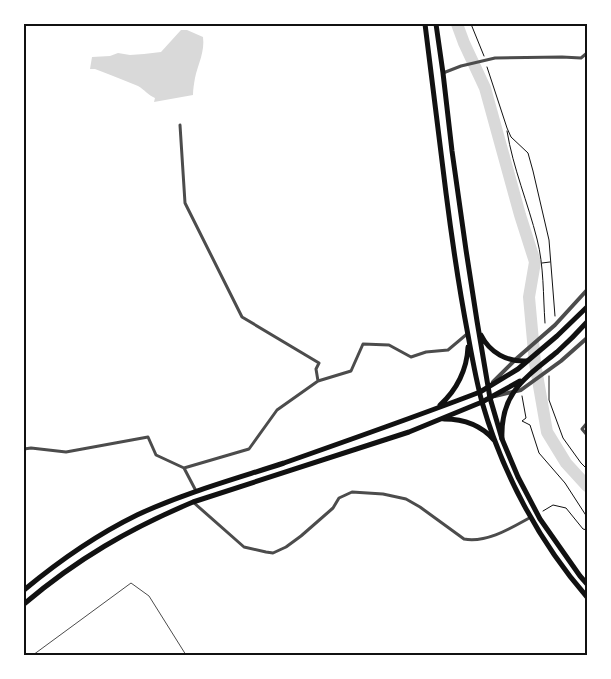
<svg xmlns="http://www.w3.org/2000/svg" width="611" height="679" font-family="Mulish,sans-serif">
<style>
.water{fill:#d9d9d9}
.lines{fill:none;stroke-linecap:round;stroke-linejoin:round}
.river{stroke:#d9d9d9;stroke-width:12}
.path{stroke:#111;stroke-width:1}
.service{stroke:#4c4c4c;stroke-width:1}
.minor{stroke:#4c4c4c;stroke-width:3}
.tertiary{stroke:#4c4c4c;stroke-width:4}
.primary{stroke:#111;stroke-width:5}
.trunk{stroke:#111;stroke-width:5}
.neatline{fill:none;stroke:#111;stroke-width:2}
</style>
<rect width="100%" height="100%" fill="#fff"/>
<path class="water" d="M 181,30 L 187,30 L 203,37 C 205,52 198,64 195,78 C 194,84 193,89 193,95 L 154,102 L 155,98 C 148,95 145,90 138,86 C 124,80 110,75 95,69 L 90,69 L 92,57 L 110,56 L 118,53 L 130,55 L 144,54 L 161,52 Z"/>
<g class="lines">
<path class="river" d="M 457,24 L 464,43 L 485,88 L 520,215 L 535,262 L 529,297 L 535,363 L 547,432 L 566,463 L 587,486"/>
<path class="path" d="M 471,24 L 484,56
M 487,67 L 507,128 L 511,137 L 528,153 L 533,171 L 549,240 L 555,316
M 507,131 C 513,168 528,203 537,239 C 544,266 543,295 545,323
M 542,263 L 550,262
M 549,376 L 549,400 L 563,438 L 581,463 L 587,469
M 522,396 L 526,418 L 522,421 L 530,425 L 539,453 L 565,483 L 587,517
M 543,511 L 553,505 L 566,508 L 583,529 L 587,530"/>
<path class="service" d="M 33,655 L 131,583 L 149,596 L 186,655"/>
<path class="minor" d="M 443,73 L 461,66 L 495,58 L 562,57 L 581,58 L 587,53
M 180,125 L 185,203 L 242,317 L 319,363 L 316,369 L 318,381 L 351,371 L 363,344 L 389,345 L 411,357 L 426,352 L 448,350 L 467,334
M 587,423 L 582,429 L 587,435
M 24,449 L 31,448 L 66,452 L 148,437 L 156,455 L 184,468 L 196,491
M 184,468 L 249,449 L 277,410 L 318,381
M 193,502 L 244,547 L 266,552 L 273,553 L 286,547 L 301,536 L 333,508 L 339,498 L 352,492 L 383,494 L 406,499 L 420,507 L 464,539 C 487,543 511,528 531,517"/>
<path class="tertiary" d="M 493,382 L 516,359 L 555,325 L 587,290
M 495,396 L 521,390 L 561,361 L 587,338"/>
<path class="primary" d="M 425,24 C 432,80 439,136 446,193 C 452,240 459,288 468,335 C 472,357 476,380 482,402 C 502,472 539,542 587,597
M 436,24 L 443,73 L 452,151 L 466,250 L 477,321 L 490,398 L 502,439 L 518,477 L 540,519 L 580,576 L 587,584
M 481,335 C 490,353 507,362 527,361
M 440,405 C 457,390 467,369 468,347
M 444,419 C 464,419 481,425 494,440
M 24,590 C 59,561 96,535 137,515 C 184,493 235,479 284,463 C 349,440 415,417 480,392
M 24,604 C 77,559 129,529 193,502 L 409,432 L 482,402"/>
<path class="trunk" d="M 480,392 L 518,369 L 557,336 L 587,307
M 482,402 L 520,381
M 502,439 C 500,393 525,378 557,352 C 567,343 578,332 587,322"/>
</g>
<rect width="611" height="679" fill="none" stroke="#ffffff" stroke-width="50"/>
<rect x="25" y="25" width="561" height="629" class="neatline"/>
</svg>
